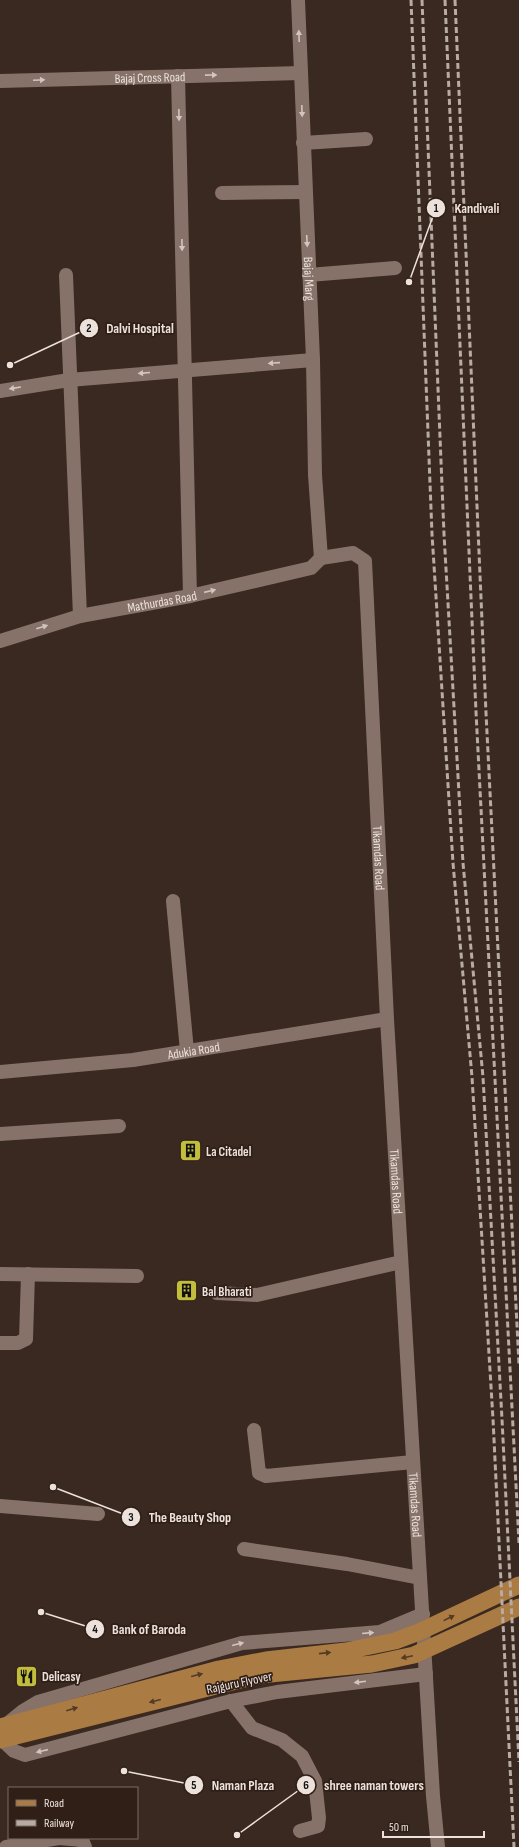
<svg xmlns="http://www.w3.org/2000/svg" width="519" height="1847" font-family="'Sofia Sans Condensed',sans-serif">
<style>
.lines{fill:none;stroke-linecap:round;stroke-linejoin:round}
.minor{stroke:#867269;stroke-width:14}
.major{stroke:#aa7b43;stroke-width:17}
.rail{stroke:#b8aba4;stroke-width:3;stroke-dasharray:6 3;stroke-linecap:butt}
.oneway{fill:#d2c5be}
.oneway2{fill:#543b24}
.labels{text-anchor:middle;stroke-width:3.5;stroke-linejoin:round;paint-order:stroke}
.street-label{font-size:13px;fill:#ece1db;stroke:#2f1f17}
.poi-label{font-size:13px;font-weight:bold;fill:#ece1db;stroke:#2f1f17;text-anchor:start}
.leader{fill:none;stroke:#ece1db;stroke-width:1.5}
.callout-dot{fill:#ece1db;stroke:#2f1f17;stroke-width:1.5}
.mark-label{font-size:12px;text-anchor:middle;font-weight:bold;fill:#111}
.callout-label{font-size:14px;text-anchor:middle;font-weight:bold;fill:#ece1db;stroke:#2f1f17;stroke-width:3.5;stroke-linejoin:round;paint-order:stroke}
</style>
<rect width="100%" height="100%" fill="#392920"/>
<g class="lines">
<g class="minor">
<path id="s1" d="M 298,0 L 313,360 L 315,475 L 321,558"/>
<path d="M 178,76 L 190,596"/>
<path id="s2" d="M 0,81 L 301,73"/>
<path d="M 303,143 L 366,139"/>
<path d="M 222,193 L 305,192"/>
<path d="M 66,275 L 80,616"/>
<path d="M 309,275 L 395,268"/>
<path d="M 0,391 L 69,380 L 313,360"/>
<path id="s3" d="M 321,558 L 353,553 L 365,561 L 387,1019 L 433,1796 L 438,1847"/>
<path id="s4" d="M 0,641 L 80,616 L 190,596 L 311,568 L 321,558"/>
<path d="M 173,901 L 187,1051"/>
<path id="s5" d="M 0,1072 L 133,1060 L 387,1019"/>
<path d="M 0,1134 L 119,1126"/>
<path d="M 0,1274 L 137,1276"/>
<path d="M 217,1293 L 257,1295 L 401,1262"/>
<path d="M 0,1343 L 18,1343 L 26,1339 L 28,1274"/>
<path d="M 254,1430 L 259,1473 L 266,1476 L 413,1462"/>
<path d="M 0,1506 L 98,1514"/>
<path d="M 244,1549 L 347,1564 L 420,1578"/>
<path d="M 231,1701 L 252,1728 L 282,1740 L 302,1756 L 315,1781 L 319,1818 L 318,1826 L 300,1831"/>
<path d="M 7,1724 L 23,1711 L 38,1702 L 242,1643 L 380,1632 L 423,1614"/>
<path d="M 1,1739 L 14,1751 L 25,1755 L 231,1701 L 277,1692 L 426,1674"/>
<path d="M 6,1847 L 59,1838 L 82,1840 L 85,1847"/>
</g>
<path class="major" d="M 0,1727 L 219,1669 L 266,1660 L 346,1651 L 395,1641 L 419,1632 L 519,1585
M 0,1740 L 260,1675 L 372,1664 L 414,1655 L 519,1607"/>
<path class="rail" d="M 411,0 L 432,534 L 453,863 L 472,1077 L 493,1419 L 514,1847
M 422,0 L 444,534 L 463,863 L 483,1077 L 502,1419 L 519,1762
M 445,0 L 476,712 L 519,1543
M 455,0 L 486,713 L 519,1365"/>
</g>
<defs><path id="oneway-solid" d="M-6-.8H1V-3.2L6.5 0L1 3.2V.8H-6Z"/></defs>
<g class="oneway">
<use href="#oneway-solid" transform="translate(299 36) rotate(-92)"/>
<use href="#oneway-solid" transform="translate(211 75) rotate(-1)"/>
<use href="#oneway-solid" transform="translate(39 80) rotate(-2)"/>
<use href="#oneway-solid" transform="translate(302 111) rotate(88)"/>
<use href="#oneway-solid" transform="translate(179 115) rotate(89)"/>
<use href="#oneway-solid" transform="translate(307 241) rotate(87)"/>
<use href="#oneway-solid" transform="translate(182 245) rotate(89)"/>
<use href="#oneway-solid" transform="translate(274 363) rotate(176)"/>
<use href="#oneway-solid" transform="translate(144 373) rotate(175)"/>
<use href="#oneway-solid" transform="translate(15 388) rotate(171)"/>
<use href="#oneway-solid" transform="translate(210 591) rotate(-13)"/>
<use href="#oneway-solid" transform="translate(42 627) rotate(-17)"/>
<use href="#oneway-solid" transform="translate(368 1633) rotate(-5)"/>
<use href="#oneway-solid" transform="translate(238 1644) rotate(-14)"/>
<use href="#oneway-solid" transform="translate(360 1682) rotate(173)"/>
<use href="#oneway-solid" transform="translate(42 1751) rotate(167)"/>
</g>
<g class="oneway2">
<use href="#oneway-solid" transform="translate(449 1618) rotate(-26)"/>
<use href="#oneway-solid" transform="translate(325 1653) rotate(-6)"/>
<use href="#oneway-solid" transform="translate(407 1657) rotate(168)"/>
<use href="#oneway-solid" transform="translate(197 1675) rotate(-14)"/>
<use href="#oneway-solid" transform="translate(155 1701) rotate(166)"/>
<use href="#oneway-solid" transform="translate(72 1709) rotate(-16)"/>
</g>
<defs>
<symbol id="building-square" viewBox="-11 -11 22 22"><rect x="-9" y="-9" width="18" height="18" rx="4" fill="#c3bd3e" stroke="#2f1f17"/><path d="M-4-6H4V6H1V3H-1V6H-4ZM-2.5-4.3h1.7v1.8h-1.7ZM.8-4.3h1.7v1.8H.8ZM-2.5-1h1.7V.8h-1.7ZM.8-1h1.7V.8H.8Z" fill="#111"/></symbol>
<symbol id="restaurant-square" viewBox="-11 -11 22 22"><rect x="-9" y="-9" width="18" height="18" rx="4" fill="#c3bd3e" stroke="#2f1f17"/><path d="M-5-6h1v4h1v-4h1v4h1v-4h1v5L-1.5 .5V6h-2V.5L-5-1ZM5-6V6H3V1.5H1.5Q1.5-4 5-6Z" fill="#111"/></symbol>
</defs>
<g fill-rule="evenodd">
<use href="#building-square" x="178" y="1138" width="25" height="25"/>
<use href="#building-square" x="174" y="1278" width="25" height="25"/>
<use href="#restaurant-square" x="14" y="1664" width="25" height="25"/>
</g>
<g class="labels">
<g class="street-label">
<text dy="5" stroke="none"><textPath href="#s2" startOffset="150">Bajaj Cross Road</textPath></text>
<text dy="5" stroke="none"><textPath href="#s1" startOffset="279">Bajaj Marg</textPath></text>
<text dy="5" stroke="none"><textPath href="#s4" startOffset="167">Mathurdas Road</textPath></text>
<text dy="5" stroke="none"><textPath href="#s3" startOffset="344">Tikamdas Road</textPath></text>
<text dy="5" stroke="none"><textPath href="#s5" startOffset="195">Adukia Road</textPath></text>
<text dy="5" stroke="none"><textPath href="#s3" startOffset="668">Tikamdas Road</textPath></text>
<text dy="5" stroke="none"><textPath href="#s3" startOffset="992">Tikamdas Road</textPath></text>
<text transform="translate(239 1682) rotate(-12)" y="5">Rajguru Flyover</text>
</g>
<g class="poi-label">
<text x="206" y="1156">La Citadel</text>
<text x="202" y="1296">Bal Bharati</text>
<text x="42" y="1681">Delicasy</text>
</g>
</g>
<path class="leader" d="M409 282L436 208M10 365L89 328M53 1487L131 1517M41 1612L95 1629M124 1771L194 1785M237 1835L306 1785"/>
<g class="callout-dot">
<circle cx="409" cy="282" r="4"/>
<circle cx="10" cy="365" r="4"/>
<circle cx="53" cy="1487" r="4"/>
<circle cx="41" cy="1612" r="4"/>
<circle cx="124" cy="1771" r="4"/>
<circle cx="237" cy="1835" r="4"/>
<circle cx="436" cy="208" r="10"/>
<circle cx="89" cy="328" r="10"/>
<circle cx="131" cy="1517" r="10"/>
<circle cx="95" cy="1629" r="10"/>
<circle cx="194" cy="1785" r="10"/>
<circle cx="306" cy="1785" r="10"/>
</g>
<g class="mark-label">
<text x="436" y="212">1</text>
<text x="89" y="332">2</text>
<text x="131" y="1521">3</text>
<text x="95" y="1633">4</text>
<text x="194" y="1789">5</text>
<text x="306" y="1789">6</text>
</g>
<g class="callout-label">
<text x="477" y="213">Kandivali</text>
<text x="140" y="333">Dalvi Hospital</text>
<text x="190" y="1522">The Beauty Shop</text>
<text x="149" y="1634">Bank of Baroda</text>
<text x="243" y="1790">Naman Plaza</text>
<text x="374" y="1790">shree naman towers</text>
</g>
<rect x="8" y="1787" width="130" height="52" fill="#2f1f17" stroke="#7b6d65"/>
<rect x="16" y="1800" width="20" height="6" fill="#aa7b43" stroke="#7b6d65"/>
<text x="44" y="1807" font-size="12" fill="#ece1db">Road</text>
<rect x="16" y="1820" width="20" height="6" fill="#b8aba4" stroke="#7b6d65"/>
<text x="44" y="1827" font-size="12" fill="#ece1db">Railway</text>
<path d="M383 1831v6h101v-6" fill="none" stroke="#ece1db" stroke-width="2"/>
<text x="389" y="1831" font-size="12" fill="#ece1db" stroke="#2f1f17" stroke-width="3" paint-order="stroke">50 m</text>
</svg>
